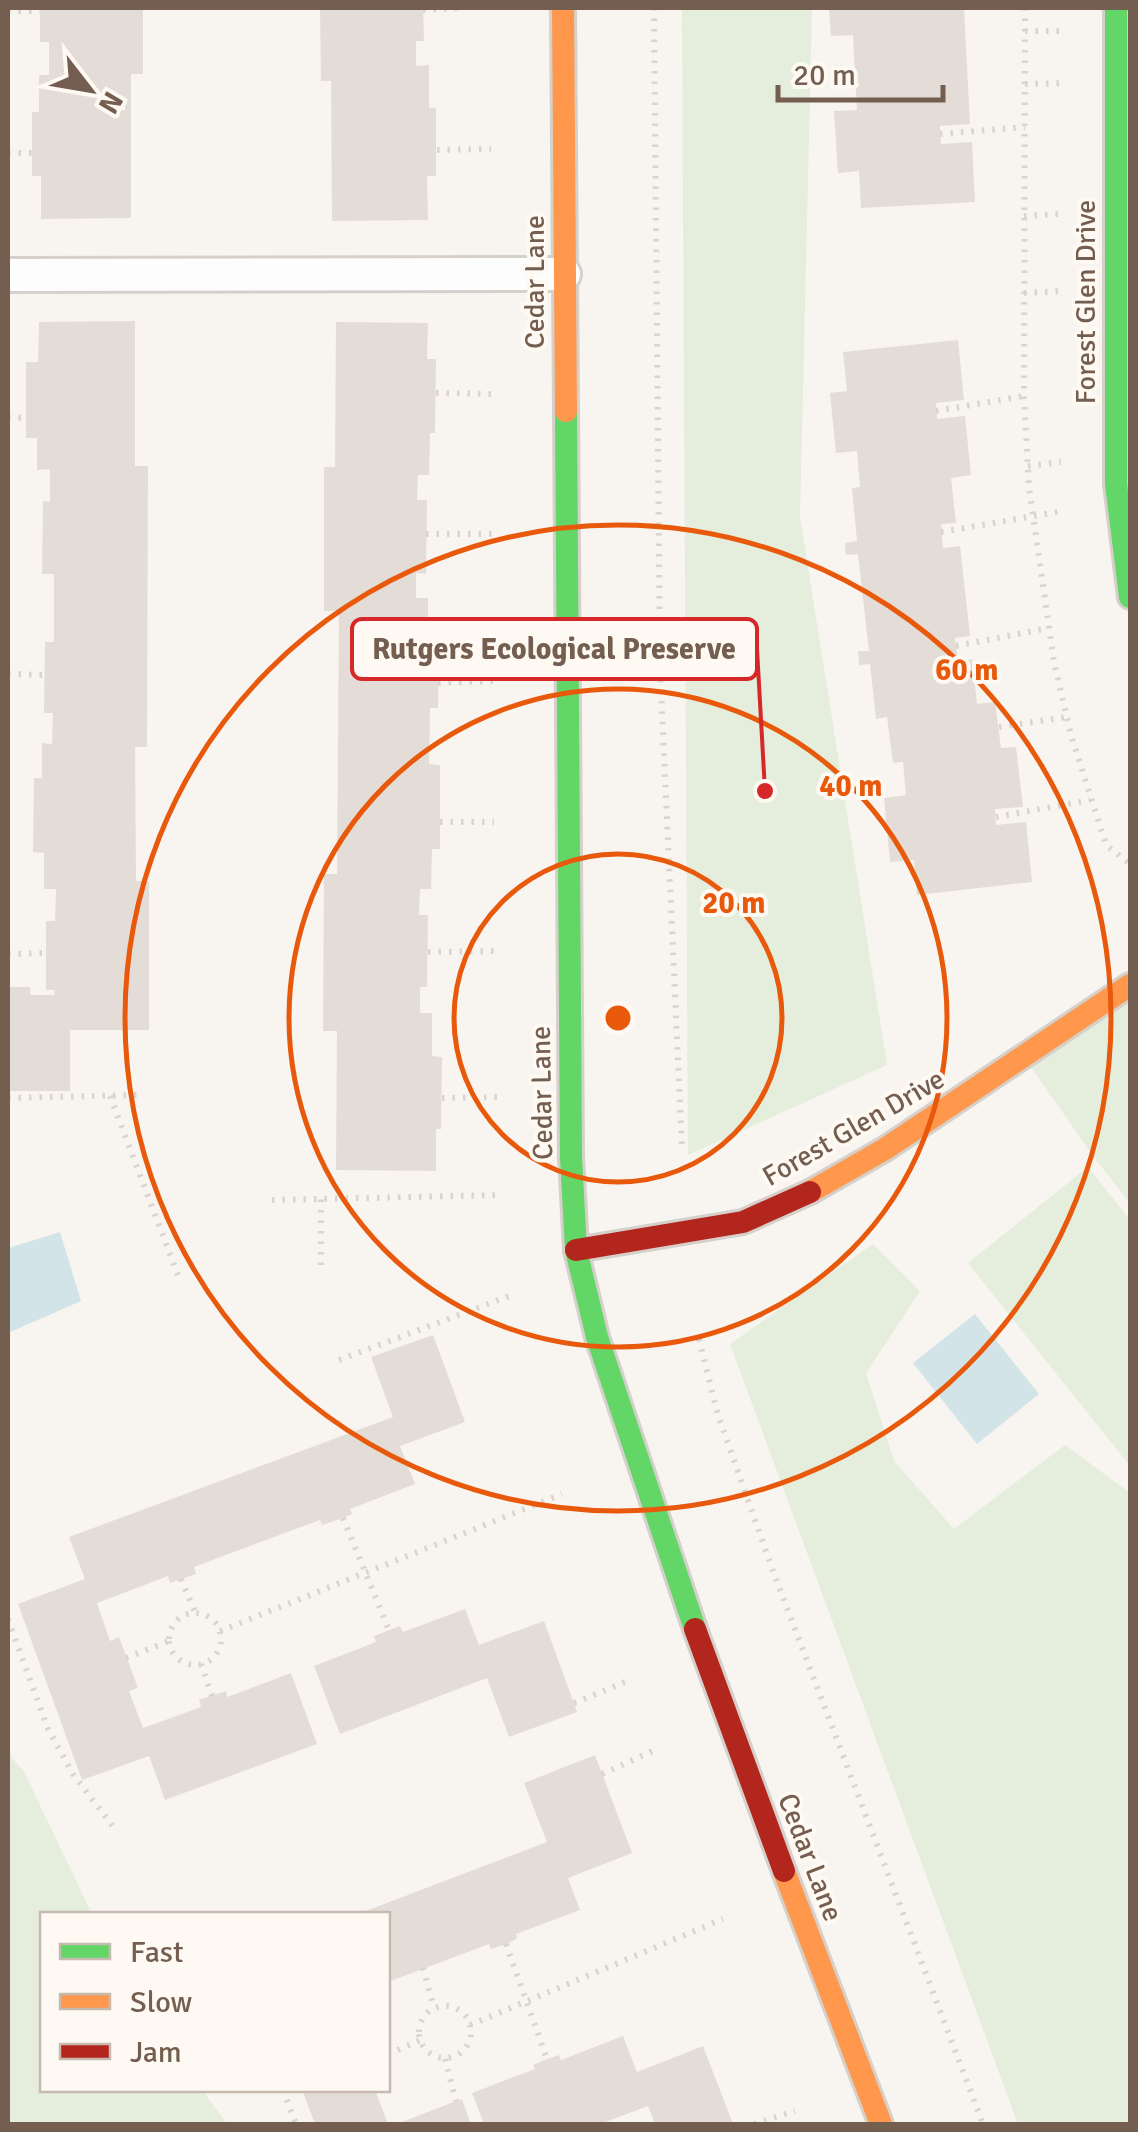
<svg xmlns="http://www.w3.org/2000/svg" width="1138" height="2132" font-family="Signika,sans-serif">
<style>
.green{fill:#e5eddc}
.water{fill:#d2e4e7}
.building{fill:#e4ddd7}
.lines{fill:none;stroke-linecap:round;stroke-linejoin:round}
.lane-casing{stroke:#d5d0ca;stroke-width:38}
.fast-casing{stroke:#d6d0ca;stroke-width:28}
.slow-casing{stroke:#d6d0ca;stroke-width:28}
.jam-casing{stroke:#d6d0ca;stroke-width:28}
.path{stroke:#dad4d0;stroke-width:6;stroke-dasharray:2.5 8;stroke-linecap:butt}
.lane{stroke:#fefdfd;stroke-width:32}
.fast{stroke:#63d668;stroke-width:22}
.slow{stroke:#ff974d;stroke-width:22}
.jam{stroke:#b3261e;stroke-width:22}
.ring{fill:none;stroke:#e8590c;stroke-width:5}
.labels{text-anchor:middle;stroke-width:8;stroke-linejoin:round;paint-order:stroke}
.street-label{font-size:28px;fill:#745e50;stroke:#fef9f2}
.centre{fill:#e8590c;stroke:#fef9f2;stroke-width:5}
.ring-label{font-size:30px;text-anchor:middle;font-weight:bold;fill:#e8590c;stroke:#fef9f2;stroke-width:8;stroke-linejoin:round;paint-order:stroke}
.leader{fill:none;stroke:#d62828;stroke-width:4}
.callout-dot{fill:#d62828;stroke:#fef9f2;stroke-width:4}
.callout{fill:#fef9f2;stroke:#d62828;stroke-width:4}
.callout-label{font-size:30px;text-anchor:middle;font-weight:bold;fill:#745e50}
</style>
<rect width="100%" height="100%" fill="#f8f4f0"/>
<path class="green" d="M 682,8 L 812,8 L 800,517 L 887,1065 L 688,1155 Z
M 1130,985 L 1130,1203 L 1093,1156 L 1024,1057 Z
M 1088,1167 L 1130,1220 L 1130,1466 L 968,1263 Z
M 873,1244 L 920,1291 L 866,1373 L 894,1461 L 954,1529 L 1065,1445 L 1130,1493 L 1130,2124 L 1018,2124 L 730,1344 Z
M 8,1753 L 24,1772 L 92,1914 L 42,1914 L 42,2090 L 202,2090 L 227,2124 L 8,2124 Z"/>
<path class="water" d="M 60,1232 L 81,1301 L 8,1333 L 8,1248 Z
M 975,1314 L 1039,1394 L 977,1444 L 913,1363 Z"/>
<path class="building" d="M 40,8 L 143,8 L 143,74 L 131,74 L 131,218 L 41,219 L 41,176 L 32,176 L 32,112 L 39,112 L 39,75 L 49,75 L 49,42 L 40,42 Z
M 320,8 L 423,8 L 424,41 L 416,41 L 416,66 L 429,65 L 429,108 L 436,108 L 436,176 L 427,176 L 428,220 L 332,221 L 331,81 L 321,81 Z
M 829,8 L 964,8 L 970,124 L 940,126 L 941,144 L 972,142 L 975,202 L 861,208 L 859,171 L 838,173 L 834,111 L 857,110 L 853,35 L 831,36 Z
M 135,321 L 135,466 L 148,466 L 147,747 L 135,747 L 136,881 L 149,881 L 149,1030 L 70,1030 L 70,1091 L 8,1091 L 8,987 L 30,987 L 30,995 L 55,995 L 54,990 L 46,990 L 46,921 L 55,921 L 56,889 L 44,889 L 44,853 L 33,852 L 34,778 L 42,778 L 42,743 L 52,744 L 53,713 L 44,713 L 45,642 L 54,642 L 54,574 L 42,574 L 43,501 L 50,502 L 50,469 L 37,470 L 37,438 L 26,438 L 26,362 L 38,362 L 39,322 Z
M 336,322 L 428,323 L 427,359 L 436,359 L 435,433 L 430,433 L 429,475 L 418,475 L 417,500 L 427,500 L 426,574 L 416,573 L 416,598 L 428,598 L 428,628 L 439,629 L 438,708 L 430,708 L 429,764 L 440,765 L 440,849 L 432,849 L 431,889 L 420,889 L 419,915 L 428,915 L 427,987 L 420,987 L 420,1013 L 432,1013 L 432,1056 L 442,1057 L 441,1129 L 436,1129 L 436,1171 L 336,1170 L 337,1031 L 323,1031 L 324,874 L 337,874 L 339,611 L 324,611 L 324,467 L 335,467 Z
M 958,340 L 964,400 L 936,403 L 937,419 L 965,416 L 971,475 L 951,478 L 956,523 L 941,524 L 943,548 L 960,546 L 970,636 L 955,638 L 958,661 L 972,659 L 977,704 L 995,702 L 1001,748 L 1016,747 L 1023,807 L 995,809 L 996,825 L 1026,822 L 1032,882 L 917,895 L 914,860 L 890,862 L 884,798 L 906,795 L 903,762 L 893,763 L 887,717 L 876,719 L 870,664 L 859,665 L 858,651 L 869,651 L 858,554 L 846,555 L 845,543 L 857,541 L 852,488 L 860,487 L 857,451 L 836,453 L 830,393 L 847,391 L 843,352 Z
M 433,1335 L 465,1422 L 400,1446 L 415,1484 L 350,1509 L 352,1514 L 343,1518 L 322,1525 L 320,1520 L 194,1567 L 196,1574 L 170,1583 L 168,1576 L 97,1603 L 110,1641 L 119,1637 L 138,1688 L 129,1691 L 143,1728 L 201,1707 L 199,1700 L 226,1691 L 227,1697 L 291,1673 L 317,1744 L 165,1800 L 149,1756 L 82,1780 L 18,1604 L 85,1579 L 69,1537 L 393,1417 L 371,1357 Z
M 465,1609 L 479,1645 L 544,1621 L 577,1712 L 509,1737 L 487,1678 L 340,1734 L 314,1666 L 376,1642 L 374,1636 L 400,1626 L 403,1632 Z
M 595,1755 L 632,1853 L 568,1878 L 580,1910 L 516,1934 L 517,1939 L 506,1944 L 491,1949 L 489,1944 L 388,1982 L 388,1914 L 358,1914 L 547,1842 L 524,1783 Z
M 623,2036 L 637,2072 L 703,2046 L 733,2124 L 655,2124 L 648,2106 L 600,2124 L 484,2124 L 472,2093 L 535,2069 L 533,2065 L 547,2059 L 559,2055 L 561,2060 Z
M 302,2090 L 375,2090 L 388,2124 L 315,2124 Z
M 462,2099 L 471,2124 L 397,2124 L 456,2101 Z"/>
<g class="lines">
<defs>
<path id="lane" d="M 8,275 L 564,274"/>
<path id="fast" d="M 1116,8 L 1116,484 L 1130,597
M 566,411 L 571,1157 L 576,1250 L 597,1337 L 695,1629"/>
<path id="slow" d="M 563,8 L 566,411
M 810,1192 L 885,1149 L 1130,985
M 784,1871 L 881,2124"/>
<path id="jam" d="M 576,1250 L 743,1222 L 810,1192
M 695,1629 L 784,1871"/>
</defs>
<use href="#lane" class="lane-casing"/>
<use href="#fast" class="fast-casing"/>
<use href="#slow" class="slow-casing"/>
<use href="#jam" class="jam-casing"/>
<path class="path" d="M 654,8 L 660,666 L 682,1147
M 1025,8 L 1024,396 L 1029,487 L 1054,662 L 1071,735 L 1106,845 L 1130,864
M 423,10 L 460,8
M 8,11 L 40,11
M 1025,31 L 1064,31
M 1025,84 L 1064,83
M 940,134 L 1025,127
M 437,150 L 491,149
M 8,153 L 32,153
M 1024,216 L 1059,214
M 1024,293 L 1062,291
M 436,393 L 492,394
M 936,411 L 1024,396
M 8,417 L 27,418
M 1028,466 L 1061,462
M 941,532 L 1063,511
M 426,534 L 492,534
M 956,646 L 1049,628
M 8,674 L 45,675
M 438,683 L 494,681
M 999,727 L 1067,717
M 996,817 L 1090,800
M 440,822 L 494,822
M 428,952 L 496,951
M 8,954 L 46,953
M 110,1096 L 179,1278
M 8,1098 L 139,1095
M 442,1098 L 498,1097
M 272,1200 L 501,1195
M 321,1265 L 321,1199
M 699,1339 L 718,1415 L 773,1571 L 983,2124
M 339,1360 L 512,1295
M 343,1518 L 389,1630
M 181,1579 L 195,1612
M169 1639a26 26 0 1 1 52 0a26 26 0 1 1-52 0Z
M 8,1619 L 48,1729 L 73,1774 L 114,1828
M 220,1631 L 562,1494
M 126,1658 L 169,1641
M 201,1664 L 212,1696
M 574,1703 L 632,1679
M 602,1774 L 659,1748
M 506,1944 L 547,2059
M 423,1968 L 434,2008
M419 2032a26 26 0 1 1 52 0a26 26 0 1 1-52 0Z
M 470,2025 L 723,1919
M 388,2054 L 421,2040
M 445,2059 L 456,2101
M 283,2090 L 296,2124
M 754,2124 L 795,2111"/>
<use href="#lane" class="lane"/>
<use href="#fast" class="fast"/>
<use href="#slow" class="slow"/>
<use href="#jam" class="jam"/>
</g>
<g class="ring">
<circle cx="618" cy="1018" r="164"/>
<circle cx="618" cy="1018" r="329"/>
<circle cx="618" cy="1018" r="493"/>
</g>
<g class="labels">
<g class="street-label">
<text transform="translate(534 282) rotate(-90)" y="10">Cedar Lane</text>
<text transform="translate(1085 302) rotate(-90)" y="10">Forest Glen Drive</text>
<text transform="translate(541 1093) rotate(-91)" y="10">Cedar Lane</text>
<text transform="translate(853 1127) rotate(-30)" y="10">Forest Glen Drive</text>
<text transform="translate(811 1857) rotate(69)" y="10">Cedar Lane</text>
</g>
</g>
<circle cx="618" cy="1018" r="15" class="centre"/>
<g class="ring-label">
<text x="967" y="680">60 m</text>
<text x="851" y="796">40 m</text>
<text x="734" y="913">20 m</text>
</g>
<path class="leader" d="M765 791L757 649"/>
<circle class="callout-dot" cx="765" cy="791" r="10"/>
<rect class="callout" x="352" y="619" width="405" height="60" rx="10"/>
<g class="callout-label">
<text x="554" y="659">Rutgers Ecological Preserve</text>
</g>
<rect width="1138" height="2132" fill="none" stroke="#745e50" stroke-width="20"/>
<rect x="40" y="1912" width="350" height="180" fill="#fef9f2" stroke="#c7bbb1" stroke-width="2.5"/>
<rect x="60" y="1944" width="50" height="15" fill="#63d668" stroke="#c7bbb1" stroke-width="2.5"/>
<text x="130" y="1962" font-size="30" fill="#745e50">Fast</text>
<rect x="60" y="1994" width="50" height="15" fill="#ff974d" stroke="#c7bbb1" stroke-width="2.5"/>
<text x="130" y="2012" font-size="30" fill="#745e50">Slow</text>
<rect x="60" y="2044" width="50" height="15" fill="#b3261e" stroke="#c7bbb1" stroke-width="2.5"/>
<text x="130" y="2062" font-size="30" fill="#745e50">Jam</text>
<g transform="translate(90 90) rotate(121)" stroke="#fef9f2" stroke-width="8" paint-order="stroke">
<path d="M0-8L18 38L0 25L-18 38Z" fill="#745e50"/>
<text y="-15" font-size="28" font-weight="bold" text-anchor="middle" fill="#745e50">N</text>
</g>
<path d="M778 85v15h165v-15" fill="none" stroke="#745e50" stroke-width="5"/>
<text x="793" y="85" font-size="30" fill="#745e50" stroke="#fef9f2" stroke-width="8" paint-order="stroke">20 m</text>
</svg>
